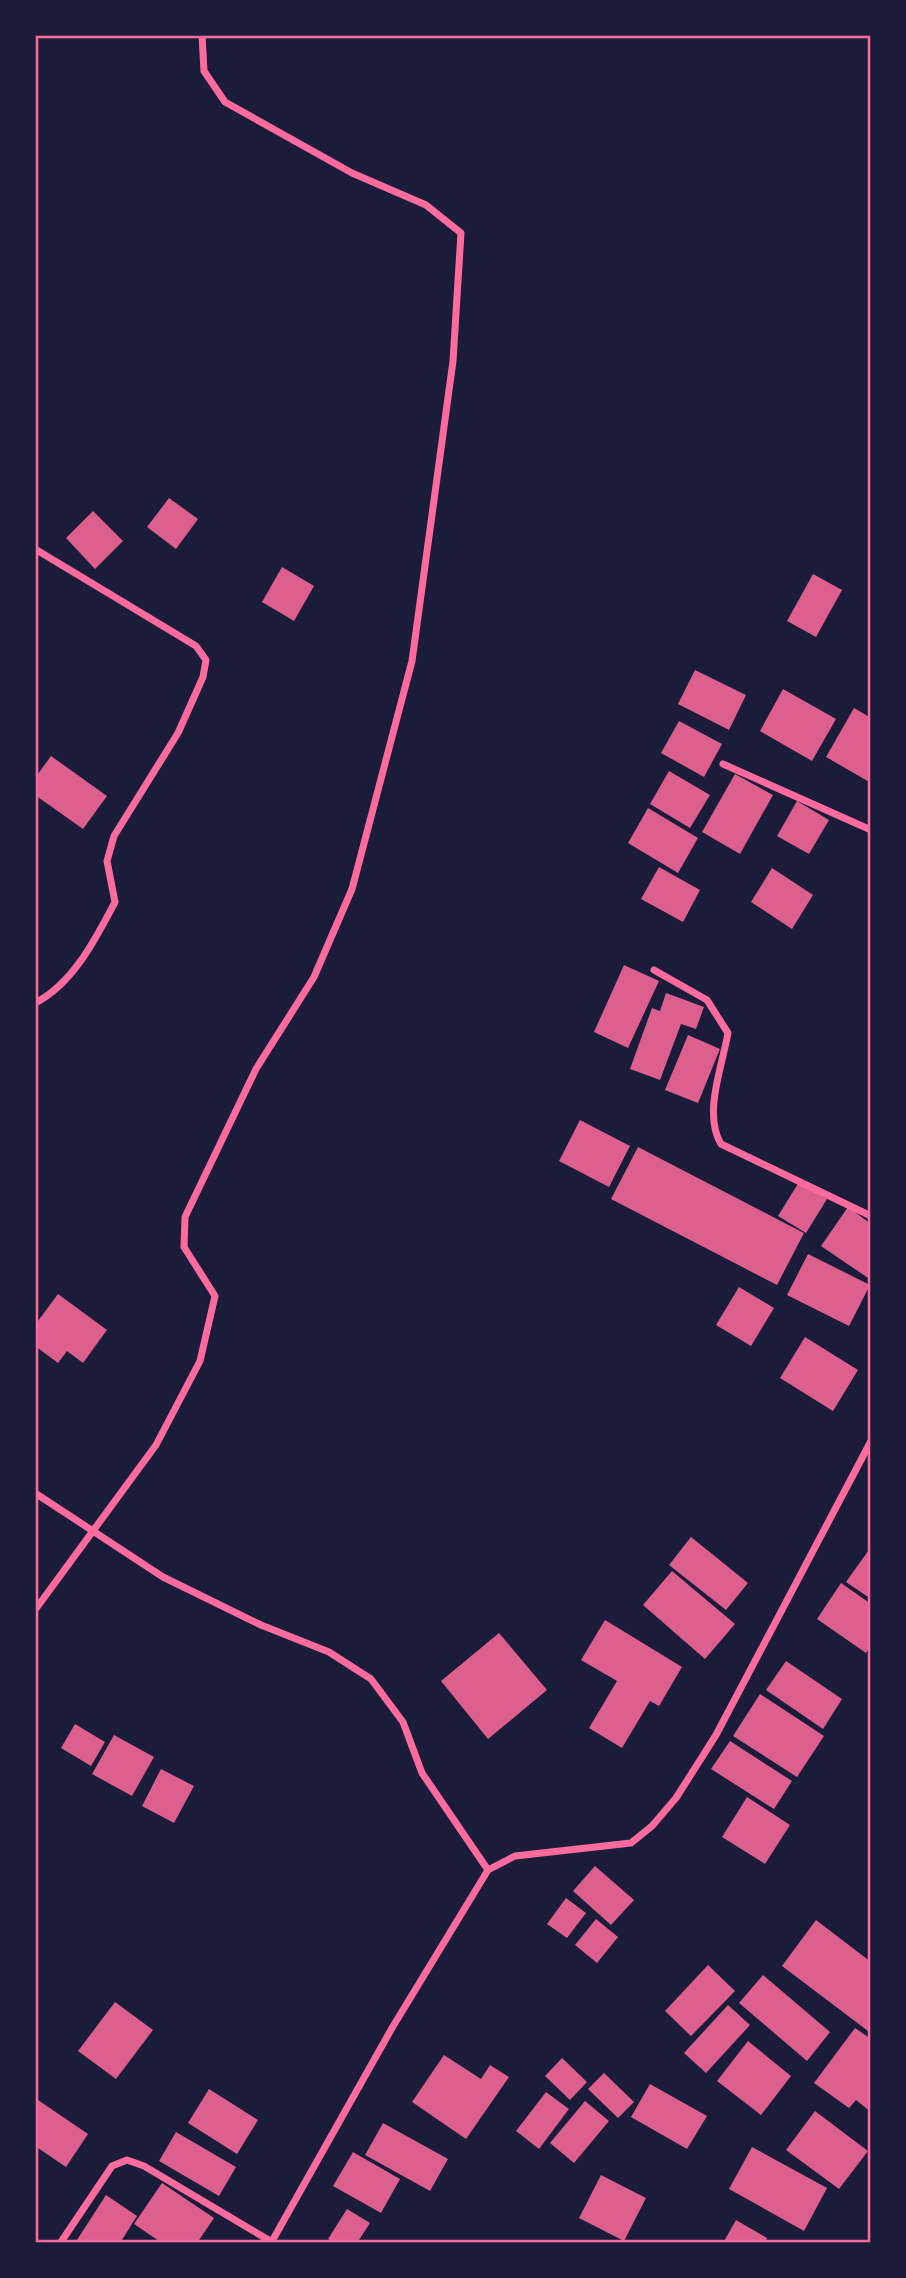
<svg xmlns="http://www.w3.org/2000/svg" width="906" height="2278" font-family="Helvetica,sans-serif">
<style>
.building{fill:#dd5f8e}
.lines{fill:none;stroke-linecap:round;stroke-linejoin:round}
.minor{stroke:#ff6b9d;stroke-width:7}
.neatline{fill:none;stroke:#ff6b9d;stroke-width:2.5}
</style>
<rect width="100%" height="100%" fill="#1b1b3a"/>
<path class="building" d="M 169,498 L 198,519 L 176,549 L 147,527 Z
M 93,511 L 123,541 L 95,569 L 66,538 Z
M 282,567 L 314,586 L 294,621 L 262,602 Z
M 813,574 L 842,590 L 816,637 L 787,621 Z
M 695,670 L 746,695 L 729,730 L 678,704 Z
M 783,689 L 836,719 L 812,761 L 760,731 Z
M 854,708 L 871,718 L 871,783 L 826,757 Z
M 679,721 L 722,744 L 704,777 L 661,753 Z
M 51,756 L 107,796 L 83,829 L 35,795 L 35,778 Z
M 669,771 L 710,795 L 690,828 L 650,804 Z
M 735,774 L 773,795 L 740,854 L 702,832 Z
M 797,801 L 829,820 L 809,854 L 777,836 Z
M 648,808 L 698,838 L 678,873 L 628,843 Z
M 659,867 L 700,890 L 683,922 L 641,899 Z
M 772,868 L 813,895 L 792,929 L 751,902 Z
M 624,965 L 659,981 L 628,1048 L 594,1032 Z
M 666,993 L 704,1007 L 696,1029 L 681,1024 L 660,1080 L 630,1069 L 652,1008 L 660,1011 Z
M 688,1035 L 720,1049 L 698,1103 L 665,1090 Z
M 580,1120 L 630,1146 L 609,1187 L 559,1161 Z
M 638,1147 L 804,1233 L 777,1285 L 611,1199 Z
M 799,1182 L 827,1199 L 806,1233 L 778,1216 Z
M 848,1207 L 871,1224 L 871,1280 L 821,1246 Z
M 808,1254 L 870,1285 L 849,1326 L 787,1295 Z
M 739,1287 L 774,1308 L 751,1346 L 716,1325 Z
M 58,1294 L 107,1330 L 83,1363 L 67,1351 L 58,1363 L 35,1346 L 35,1325 Z
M 805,1337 L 858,1370 L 833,1411 L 780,1378 Z
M 691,1537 L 748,1583 L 726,1610 L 669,1565 Z
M 871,1547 L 871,1599 L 846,1582 Z
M 672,1571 L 735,1624 L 705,1659 L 643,1605 Z
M 841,1583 L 871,1604 L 871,1646 L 866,1653 L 817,1619 Z
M 605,1620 L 682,1667 L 659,1706 L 650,1701 L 622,1748 L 589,1728 L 617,1681 L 581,1660 Z
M 499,1633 L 547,1690 L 488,1739 L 441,1681 Z
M 786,1661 L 842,1699 L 823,1729 L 766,1690 Z
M 760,1694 L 824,1736 L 797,1777 L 733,1736 Z
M 75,1724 L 105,1742 L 91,1766 L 61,1748 Z
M 114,1735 L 154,1757 L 132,1796 L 92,1774 Z
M 730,1741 L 792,1781 L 774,1809 L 711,1769 Z
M 161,1769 L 194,1786 L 174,1823 L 142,1806 Z
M 747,1797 L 790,1825 L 765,1864 L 722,1837 Z
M 595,1866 L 634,1900 L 611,1925 L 573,1891 Z
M 566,1898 L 586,1913 L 567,1938 L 547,1924 Z
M 596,1919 L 618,1937 L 597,1963 L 575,1945 Z
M 816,1920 L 871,1962 L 868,2031 L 782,1966 Z
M 708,1965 L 735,1991 L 691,2036 L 665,2011 Z
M 763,1975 L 830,2032 L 807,2061 L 739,2003 Z
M 115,2002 L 153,2030 L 116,2079 L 78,2051 Z
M 728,2005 L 750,2025 L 706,2073 L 684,2053 Z
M 855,2028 L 871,2039 L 871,2112 L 856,2100 L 849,2108 L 814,2083 Z
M 748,2041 L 791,2076 L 761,2115 L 717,2081 Z
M 444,2055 L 481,2079 L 490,2065 L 509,2077 L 466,2139 L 412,2102 Z
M 562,2058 L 587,2082 L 570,2100 L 545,2076 Z
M 604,2073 L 634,2102 L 618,2118 L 588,2089 Z
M 650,2084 L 707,2116 L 687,2149 L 631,2117 Z
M 209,2089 L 258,2120 L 237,2154 L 188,2123 Z
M 546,2092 L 569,2109 L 539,2149 L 516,2131 Z
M 35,2098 L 88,2134 L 66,2167 L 35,2146 Z
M 585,2101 L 609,2121 L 574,2163 L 550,2143 Z
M 815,2111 L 868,2151 L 839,2189 L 786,2150 Z
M 383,2123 L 448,2159 L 430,2191 L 365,2155 Z
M 176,2132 L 236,2167 L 219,2196 L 159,2161 Z
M 752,2147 L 827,2188 L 804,2231 L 729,2189 Z
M 353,2152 L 400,2179 L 381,2213 L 333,2186 Z
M 601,2175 L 646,2198 L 624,2241 L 579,2218 Z
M 162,2183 L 214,2218 L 197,2243 L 162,2243 L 134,2224 Z
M 106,2195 L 137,2216 L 120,2243 L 75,2243 Z
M 347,2209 L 370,2223 L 357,2243 L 335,2243 L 328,2239 Z
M 736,2220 L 767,2238 L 765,2243 L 723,2243 Z"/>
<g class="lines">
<path class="minor" d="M 35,549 L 196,646 L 206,660 L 203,677 L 178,733 L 114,836 L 107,861 L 115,902 C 96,938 73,984 35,1003
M 723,764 L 871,830
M 654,970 L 707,1000 L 728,1033 C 722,1067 703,1114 721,1144 L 871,1216
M 35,1493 L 163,1577 L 261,1625 L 329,1652 L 371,1679 L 403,1722 L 422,1773 L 488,1870
M 35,1610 L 156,1445 L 200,1361 L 215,1296 L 184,1247 L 185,1217 L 256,1069 L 314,977 L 352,889 L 412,661 L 453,361 L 461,233 L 426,205 L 352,173 L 225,102 L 204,71 L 202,35
M 61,2242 L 112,2166 L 127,2160 L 144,2166 L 272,2242
M 271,2243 L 392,2028 L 488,1870 L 515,1856 L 631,1843 L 652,1826 L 676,1798 L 716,1735 L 871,1441"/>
</g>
<rect width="906" height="2278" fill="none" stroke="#1b1b3a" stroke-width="74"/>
<rect x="37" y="37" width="832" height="2204" class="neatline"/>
</svg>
